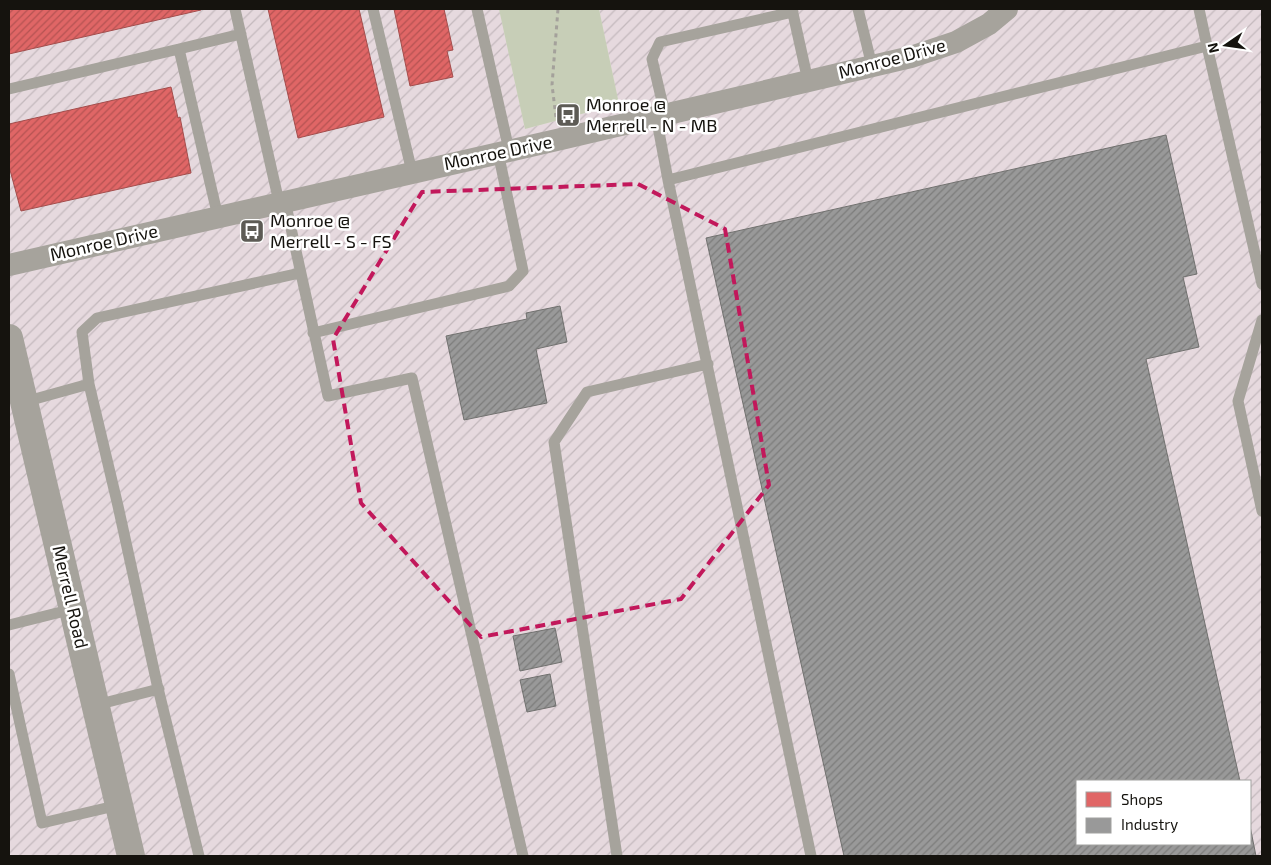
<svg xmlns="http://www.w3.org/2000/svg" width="1271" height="865" font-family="'Exo 2',sans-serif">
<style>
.industrial{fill:url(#industrial-furrows);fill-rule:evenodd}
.park{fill:#c7ceb7}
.shops{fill:url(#shops-hatch);stroke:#a34d4c}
.industry{fill:url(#industry-hatch);stroke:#71716f}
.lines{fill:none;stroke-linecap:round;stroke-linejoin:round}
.path{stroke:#a4a19b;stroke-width:3;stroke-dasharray:4 4;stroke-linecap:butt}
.service{stroke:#a6a39c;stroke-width:11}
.minor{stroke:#a6a39c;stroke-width:22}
.tertiary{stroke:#a6a39c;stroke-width:28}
.marked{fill:none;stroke:#c2185b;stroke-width:4;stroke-dasharray:10 6;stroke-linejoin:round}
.labels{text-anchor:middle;stroke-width:5;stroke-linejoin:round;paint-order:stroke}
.street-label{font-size:18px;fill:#15130e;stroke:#fff}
.poi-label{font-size:18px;fill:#15130e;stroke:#fff;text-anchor:start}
</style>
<defs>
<pattern id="industrial-furrows" width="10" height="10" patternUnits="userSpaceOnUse" patternTransform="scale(1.25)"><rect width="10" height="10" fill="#e6d9de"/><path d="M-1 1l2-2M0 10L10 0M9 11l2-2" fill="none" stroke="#c4b9bd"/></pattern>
<pattern id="shops-hatch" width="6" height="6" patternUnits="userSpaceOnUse" patternTransform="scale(1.25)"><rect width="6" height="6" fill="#e06666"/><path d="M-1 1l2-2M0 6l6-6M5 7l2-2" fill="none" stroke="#b45352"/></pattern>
<pattern id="industry-hatch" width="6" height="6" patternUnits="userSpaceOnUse" patternTransform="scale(1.25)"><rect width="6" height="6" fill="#999"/><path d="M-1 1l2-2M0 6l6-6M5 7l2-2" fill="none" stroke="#7c7c7b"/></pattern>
</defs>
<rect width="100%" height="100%" fill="#e4e1d9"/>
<path class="industrial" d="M 9,9 L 499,9 L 525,129 L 619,104 L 599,9 L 1262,9 L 1262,856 L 9,856 ZM 1077,781 L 1250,781 L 1250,844 L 1077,844 Z"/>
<path class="park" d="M 499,9 L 599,9 L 619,104 L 525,129 Z"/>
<path class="shops" d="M 9,9 L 201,9 L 201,10 L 9,54 Z
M 268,9 L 359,9 L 384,117 L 298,138 Z
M 394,9 L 444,9 L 453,50 L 447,51 L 453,77 L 410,86 Z
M 171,87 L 178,118 L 180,117 L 191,173 L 21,211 L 10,170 L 9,170 L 9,124 Z"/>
<path class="industry" d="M 1166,135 L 1197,274 L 1183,277 L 1199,347 L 1146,359 L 1240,781 L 1077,781 L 1077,844 L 1250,844 L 1250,826 L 1256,856 L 844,856 L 706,238 Z
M 560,306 L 567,342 L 536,349 L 547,403 L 464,420 L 446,336 L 527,319 L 526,313 Z
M 555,628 L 562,662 L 520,671 L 513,636 Z
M 550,674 L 556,706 L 527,712 L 520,680 Z"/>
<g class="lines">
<path class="path" d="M 556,117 L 552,85 L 558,9"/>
<path class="service" d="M 235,9 L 279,202
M 373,9 L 412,172
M 477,9 L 509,150
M 792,9 L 808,81
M 858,9 L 872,66
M 1199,9 L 1207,46
M 179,49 L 241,34
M 9,89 L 179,49 L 218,217
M 665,114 L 652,59 L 660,42 L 793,12
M 656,116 L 668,180
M 285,201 L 328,396 L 412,378 L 523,856
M 1262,320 L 1238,401 L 1262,511
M 313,333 L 509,286 L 523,271 L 498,152
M 89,384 L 82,332 L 97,318 L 300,273
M 24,402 L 89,384 L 118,506 L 157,684 L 199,856
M 9,625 L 73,609
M 9,674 L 42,823 L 119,805
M 96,705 L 159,689
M 617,856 L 554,442 L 587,392 L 708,364
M 811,856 L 668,180 L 1207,46 L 1262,284"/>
<path class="minor" d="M 9,265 L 561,139 L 911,57 L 956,42 L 989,24 L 1007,9"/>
<path class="tertiary" d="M 9,338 L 131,856"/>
</g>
<path class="marked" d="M 638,184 L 725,229 L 769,485 L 681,599 L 481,637 L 361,503 L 333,339 L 422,192 Z"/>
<defs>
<symbol id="bus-square" viewBox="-11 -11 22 22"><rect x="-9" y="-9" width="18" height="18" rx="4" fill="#5d5b55" stroke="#fff"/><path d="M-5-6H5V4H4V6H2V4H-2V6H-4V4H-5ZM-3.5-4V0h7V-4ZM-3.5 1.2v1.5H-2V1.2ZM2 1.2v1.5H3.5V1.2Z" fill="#fff"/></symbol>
</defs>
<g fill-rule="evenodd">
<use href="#bus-square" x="554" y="101" width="28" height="28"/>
<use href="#bus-square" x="238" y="217" width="28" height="28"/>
</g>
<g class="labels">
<g class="street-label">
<text transform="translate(892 59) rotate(-15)" y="6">Monroe Drive</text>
<text transform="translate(498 153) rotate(-12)" y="6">Monroe Drive</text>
<text transform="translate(104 243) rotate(-13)" y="6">Monroe Drive</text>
<text transform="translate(70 597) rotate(77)" y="6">Merrell Road</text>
</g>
<g class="poi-label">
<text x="586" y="111">Monroe @<tspan x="586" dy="21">Merrell - N - MB</tspan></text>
<text x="270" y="227">Monroe @<tspan x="270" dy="21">Merrell - S - FS</tspan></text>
</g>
</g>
<rect width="1271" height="865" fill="none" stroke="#15130e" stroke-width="20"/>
<rect x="1076" y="780" width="175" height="65" fill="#ffffff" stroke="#a1a19f"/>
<rect x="1086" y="792" width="25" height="15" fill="#e06666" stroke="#a1a19f"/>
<text x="1121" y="805" font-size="15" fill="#15130e">Shops</text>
<rect x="1086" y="818" width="25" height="15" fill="#999999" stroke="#a1a19f"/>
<text x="1121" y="830" font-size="15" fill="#15130e">Industry</text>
<g transform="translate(1226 45) rotate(257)" stroke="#ffffff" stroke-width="4" paint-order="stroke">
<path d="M0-4L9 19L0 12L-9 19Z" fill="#15130e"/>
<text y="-8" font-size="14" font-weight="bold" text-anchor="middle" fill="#15130e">N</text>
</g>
</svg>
